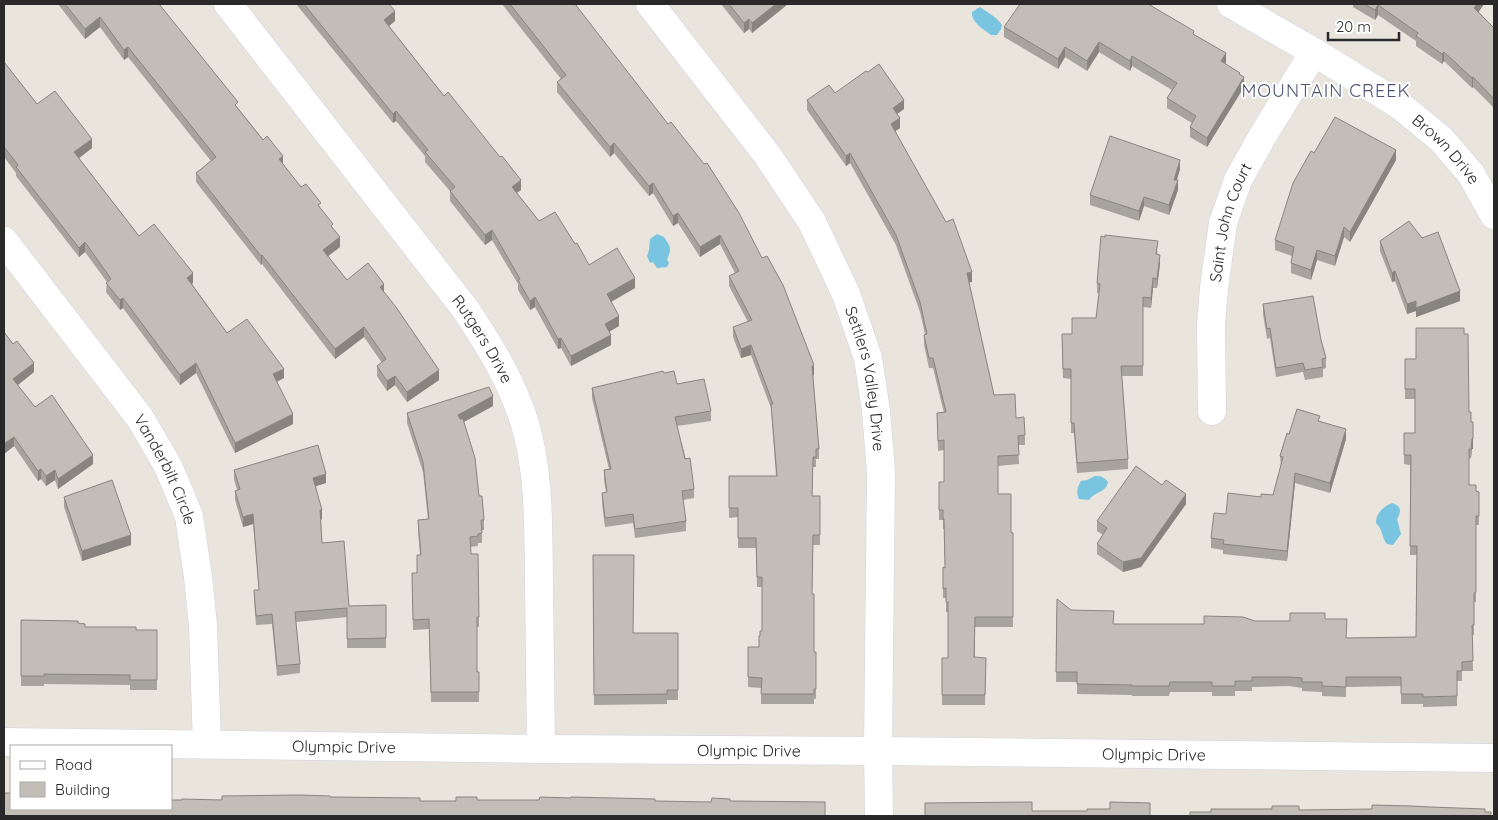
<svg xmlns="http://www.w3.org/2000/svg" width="1498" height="820" font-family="Quicksand,sans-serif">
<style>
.water{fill:#79c4e1}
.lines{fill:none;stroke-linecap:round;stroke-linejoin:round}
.minor-casing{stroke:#d1d4e0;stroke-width:29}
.minor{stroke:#fff;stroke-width:28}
.wall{fill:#a7a39d}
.shaded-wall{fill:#888580}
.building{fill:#c2beb7;stroke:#888580}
.labels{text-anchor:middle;stroke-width:4;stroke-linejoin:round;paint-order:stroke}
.street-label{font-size:16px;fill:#292929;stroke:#fff}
.neighbourhood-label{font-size:18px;letter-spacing:1px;fill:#4e5474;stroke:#fff}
</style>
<rect width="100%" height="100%" fill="#e9e4dc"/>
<path class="water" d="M 980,7 C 988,13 997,17 1002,25 L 1001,29 L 997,35 L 991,35 C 983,29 971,22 972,12 Z
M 657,234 L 664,237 C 672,249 671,248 667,260 L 669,263 L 667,267 L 657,268 L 653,262 L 650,263 L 647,256 L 649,250 L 650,239 Z
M 1095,476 C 1101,476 1104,477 1108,482 C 1106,493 1095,491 1089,500 L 1079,499 C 1076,493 1077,487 1081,481 L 1087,480 Z
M 1392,503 C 1401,506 1402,511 1397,519 L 1401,534 L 1393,545 L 1387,544 C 1381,537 1384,531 1376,523 C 1376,513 1383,507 1392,503 Z"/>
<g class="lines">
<defs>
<g id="minor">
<path id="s1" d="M 228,4 L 466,310 C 490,346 512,382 525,424 C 540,475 538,529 539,582 C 540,638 540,693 541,749"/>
<path id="s2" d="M 650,4 L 768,156 L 812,222 L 846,294 L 868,358 L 876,411 L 881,472 L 878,751 L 879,816"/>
<path id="s3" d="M 1231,4 L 1314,52 L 1398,104 L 1441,139 L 1471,174 L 1494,215"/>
<path id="s4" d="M 4,241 L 140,418 L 168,466 L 189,516 L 198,577 L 203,625 L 207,744"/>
<path id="s5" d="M 1212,411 L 1211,325 L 1214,288 L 1223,223 L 1238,180 L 1262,137 L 1314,52"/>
<path id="s6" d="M 4,742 L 541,749 L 878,751 L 1494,758"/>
</g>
</defs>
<use href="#minor" class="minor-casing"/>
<use href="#minor" class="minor"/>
</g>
<path class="wall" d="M 58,4 L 159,4 L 238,108 L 301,187 L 321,209 L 333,228 L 340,247 L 328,256 L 347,280 L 384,292 L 439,380 L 407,402 L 395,385 L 387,391 L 377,376 L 377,366 L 382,363 L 364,337 L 335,359 L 262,264 L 261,265 L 196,182 L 196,173 L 211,161 L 128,57 L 124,60 L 100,27 L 85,39 Z
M 296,4 L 389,4 L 395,21 L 389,26 L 444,96 L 521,190 L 517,193 L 539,221 L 575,244 L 589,265 L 635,288 L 611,302 L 619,326 L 609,332 L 611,345 L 571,366 L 561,348 L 558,349 L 535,307 L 530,310 L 518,290 L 518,284 L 492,240 L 485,245 L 450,201 L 450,191 L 425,162 L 425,156 L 396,121 L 393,123 Z
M 502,4 L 575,4 L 814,375 L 813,376 L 819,449 L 819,459 L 816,459 L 816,467 L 813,467 L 812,496 L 820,506 L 820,545 L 813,545 L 812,594 L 814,652 L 816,663 L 816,699 L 814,699 L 814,704 L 761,704 L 761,688 L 748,687 L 748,647 L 759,647 L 762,631 L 762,587 L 757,587 L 756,548 L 738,548 L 738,517 L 729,518 L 729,476 L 776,476 L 771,408 L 751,355 L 741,358 L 733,337 L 733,327 L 748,322 L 729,286 L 729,276 L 735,273 L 720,244 L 700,257 L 678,223 L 673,226 L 653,193 L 649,196 L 614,153 L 610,157 L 557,92 L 557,82 L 561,79 Z
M 721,4 L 788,4 L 752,33 L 749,29 L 744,33 Z
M 1353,4 L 1484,4 L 1479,12 L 1494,28 L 1494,108 L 1473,87 L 1472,88 L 1444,61 L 1442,64 L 1416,46 L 1416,41 L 1378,15 L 1375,20 L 1353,7 Z
M 1004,27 L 1194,34 L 1226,63 L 1225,64 L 1240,75 L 1244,87 L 1207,147 L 1190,137 L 1190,127 L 1192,123 L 1167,108 L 1167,98 L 1172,90 L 1132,66 L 1130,71 L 1099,52 L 1087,71 L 1065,57 L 1058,69 L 1004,37 Z
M 4,62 L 37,104 L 92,148 L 79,158 L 139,236 L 193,283 L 192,284 L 227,333 L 284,378 L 277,382 L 293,424 L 235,453 L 196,373 L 180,385 L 123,308 L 120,310 L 106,292 L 107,282 L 85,252 L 79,257 L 16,176 L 16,173 L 4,157 Z
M 835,93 L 904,109 L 897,114 L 900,128 L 895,131 L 972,282 L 969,282 L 994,395 L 1016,418 L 1025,435 L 1025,445 L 1018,445 L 1019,464 L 998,466 L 998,494 L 1011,532 L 1013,533 L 1013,627 L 975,627 L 975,657 L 986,658 L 985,705 L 942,705 L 942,658 L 948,658 L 948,612 L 946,612 L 946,598 L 943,598 L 943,567 L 945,568 L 944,529 L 943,529 L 943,520 L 939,520 L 939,482 L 944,482 L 944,450 L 938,451 L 937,413 L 944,413 L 933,368 L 929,368 L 924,345 L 924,335 L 925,334 L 920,312 L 896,245 L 850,163 L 846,166 L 807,110 L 807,100 Z
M 1314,153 L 1396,160 L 1350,242 L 1344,237 L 1335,266 L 1317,260 L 1311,280 L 1291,273 L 1291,263 L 1292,256 L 1275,250 L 1275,240 Z
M 1180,169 L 1177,180 L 1178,190 L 1169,215 L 1144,206 L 1139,221 L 1090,205 L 1090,195 Z
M 1380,241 L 1460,301 L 1416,317 L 1416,311 L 1407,314 L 1395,281 L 1392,282 L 1380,251 Z
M 1158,251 L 1157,254 L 1160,264 L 1157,288 L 1153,288 L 1151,308 L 1143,307 L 1143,376 L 1122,376 L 1128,459 L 1128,469 L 1077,473 L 1074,433 L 1071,433 L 1071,379 L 1063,378 L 1062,334 L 1072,334 L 1096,318 L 1099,293 L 1097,293 L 1097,283 Z
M 1263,304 L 1321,340 L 1326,358 L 1326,368 L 1323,369 L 1323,377 L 1305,380 L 1303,372 L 1276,377 L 1270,338 L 1267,339 L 1263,314 Z
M 4,332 L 34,372 L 17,385 L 35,407 L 93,464 L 58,489 L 55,480 L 46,486 L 41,479 L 38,481 L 14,446 L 4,454 Z
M 1464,334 L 1469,412 L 1471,422 L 1473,422 L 1473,449 L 1472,449 L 1471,458 L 1469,459 L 1469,485 L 1476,491 L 1479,492 L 1479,525 L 1476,525 L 1476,602 L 1474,602 L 1474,635 L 1472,635 L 1473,671 L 1462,671 L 1462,681 L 1457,681 L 1457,706 L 1423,707 L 1423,704 L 1401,704 L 1401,686 L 1346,687 L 1346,697 L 1322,696 L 1322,692 L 1302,691 L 1302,688 L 1289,686 L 1252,687 L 1252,691 L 1235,691 L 1235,696 L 1212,696 L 1212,692 L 1170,692 L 1169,696 L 1132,696 L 1132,695 L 1077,694 L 1077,682 L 1056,682 L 1057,599 L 1071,610 L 1114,624 L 1204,624 L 1255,621 L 1290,621 L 1325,619 L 1347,638 L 1416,637 L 1417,555 L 1410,555 L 1410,465 L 1404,464 L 1404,433 L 1415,433 L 1415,399 L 1405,399 L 1405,359 L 1416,359 Z
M 664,373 L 711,411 L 711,421 L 677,426 L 694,489 L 694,498 L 683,500 L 686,521 L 686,531 L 635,538 L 633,523 L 605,527 L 602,503 L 602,493 L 606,492 L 604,480 L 604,470 L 609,469 L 592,398 L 592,388 Z
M 493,406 L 464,422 L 484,520 L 484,530 L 482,530 L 482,543 L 478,543 L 478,546 L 470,547 L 471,554 L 478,554 L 479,627 L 477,627 L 477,672 L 479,672 L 479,702 L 431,702 L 429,629 L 413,630 L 412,573 L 417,573 L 420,555 L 418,530 L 418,520 L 428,520 L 423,472 L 407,423 L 407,413 Z
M 1320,421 L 1346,439 L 1330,493 L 1295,483 L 1287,561 L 1223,554 L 1223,550 L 1211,548 L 1211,538 L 1226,514 L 1261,497 L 1273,495 L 1281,466 L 1280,456 L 1289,434 Z
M 234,470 L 326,483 L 316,486 L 322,519 L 321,520 L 322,543 L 349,606 L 386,605 L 386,648 L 347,648 L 347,617 L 296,622 L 300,664 L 300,673 L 277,676 L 272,624 L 256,625 L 254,600 L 254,590 L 259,590 L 253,524 L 243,527 L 235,500 L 235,491 L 237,490 L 234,479 Z
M 64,497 L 131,545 L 82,561 L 64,507 Z
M 1186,504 L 1141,567 L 1123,572 L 1097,554 L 1097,544 L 1103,535 L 1097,531 L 1097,521 Z
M 593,555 L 634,633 L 678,633 L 678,700 L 667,700 L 667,704 L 594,705 Z
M 21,620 L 78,623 L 85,627 L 136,630 L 157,630 L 157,690 L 130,690 L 130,685 L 44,684 L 44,686 L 21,686 Z"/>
<path class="shaded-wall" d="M 776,4 L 788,4 L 752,33 L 752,23 Z
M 1477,4 L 1484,4 L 1474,18 L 1474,8 Z
M 1378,5 L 1378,15 L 1375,20 L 1375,10 Z
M 395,11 L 395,21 L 384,30 L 384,20 Z
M 100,17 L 100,27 L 85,39 L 85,29 Z
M 749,19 L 749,29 L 744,33 L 744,23 Z
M 1099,42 L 1099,52 L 1087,71 L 1087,61 Z
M 128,47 L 128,57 L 124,60 L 124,50 Z
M 1065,47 L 1065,57 L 1058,69 L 1058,59 Z
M 1444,52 L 1444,61 L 1442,64 L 1442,54 Z
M 1226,53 L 1226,63 L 1221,71 L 1221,61 Z
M 1132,56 L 1132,66 L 1130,71 L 1130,61 Z
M 1244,77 L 1244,87 L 1207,147 L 1207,138 Z
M 1473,77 L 1473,87 L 1472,88 L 1472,78 Z
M 904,100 L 904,109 L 893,117 L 893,108 Z
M 396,111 L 396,121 L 393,123 L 393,114 Z
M 900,118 L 900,128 L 891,134 L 891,124 Z
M 92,139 L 92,148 L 74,162 L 74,152 Z
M 614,143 L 614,153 L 610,157 L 610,147 Z
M 1396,150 L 1396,160 L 1350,242 L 1350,232 Z
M 850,153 L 850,163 L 846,166 L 846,156 Z
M 283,156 L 283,166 L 279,159 Z
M 1180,160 L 1180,169 L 1174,189 L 1174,180 Z
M 521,180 L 521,190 L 512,196 L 512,187 Z
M 1178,180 L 1178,190 L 1169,215 L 1169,205 Z
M 653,183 L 653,193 L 649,196 L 649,186 Z
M 1144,197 L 1144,206 L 1139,221 L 1139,211 Z
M 678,213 L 678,223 L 673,226 L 673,216 Z
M 1344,227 L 1344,237 L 1335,266 L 1335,256 Z
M 492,230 L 492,240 L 485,245 L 485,235 Z
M 720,235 L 720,244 L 700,257 L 700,247 Z
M 340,237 L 340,247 L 323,260 L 323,250 Z
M 85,242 L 85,252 L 79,257 L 79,248 Z
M 1317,250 L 1317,260 L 1311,280 L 1311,270 Z
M 262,255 L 262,264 L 261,265 L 261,256 Z
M 1160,255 L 1160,264 L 1157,288 L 1157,279 Z
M 1395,271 L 1395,281 L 1392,282 L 1392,273 Z
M 972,272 L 972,282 L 967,283 L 967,273 Z
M 193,273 L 193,283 L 187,288 L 187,278 Z
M 635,278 L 635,288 L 607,304 L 607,294 Z
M 1153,278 L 1153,288 L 1151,308 L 1151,298 Z
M 384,284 L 384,294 L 380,287 Z
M 1460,291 L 1460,301 L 1416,317 L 1416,311 L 1407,314 L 1407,304 Z
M 535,297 L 535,307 L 530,310 L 530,301 Z
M 123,298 L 123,308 L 120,310 L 120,300 Z
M 619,316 L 619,326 L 605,334 L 605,324 Z
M 364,327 L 364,337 L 335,359 L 335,349 Z
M 611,335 L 611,345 L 571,366 L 571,356 Z
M 561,338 L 561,348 L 558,349 L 558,339 Z
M 751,345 L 751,355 L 741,358 L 741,349 Z
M 34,363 L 34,372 L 13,389 L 13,379 Z
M 196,363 L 196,373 L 180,385 L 180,375 Z
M 814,365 L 814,375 L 812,376 L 812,366 Z
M 284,369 L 284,378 L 273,383 L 273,374 Z
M 439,370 L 439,380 L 407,402 L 407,392 Z
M 395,376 L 395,385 L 387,391 L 387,381 Z
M 493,396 L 493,406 L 458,425 L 458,415 Z
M 293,414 L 293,424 L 235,453 L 235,443 Z
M 1346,429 L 1346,439 L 1330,493 L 1330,483 Z
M 14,437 L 14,446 L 4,454 L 4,444 Z
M 1472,439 L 1473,439 L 1473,449 L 1472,449 L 1471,458 Z
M 93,455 L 93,464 L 58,489 L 58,479 Z
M 41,469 L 41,479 L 38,481 L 38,471 Z
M 55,470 L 55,480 L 46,486 L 46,476 Z
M 1295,473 L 1295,483 L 1287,561 L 1287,551 Z
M 326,474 L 326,483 L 313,487 L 313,478 Z
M 1186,494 L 1186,504 L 1141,567 L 1123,572 L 1123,562 Z
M 320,510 L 322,510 L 322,519 L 320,520 Z
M 253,514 L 253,524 L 243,527 L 243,517 Z
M 131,535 L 131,545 L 82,561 L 82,551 Z"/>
<path class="building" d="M 65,4 L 159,4 L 238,102 L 235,105 L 263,140 L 267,136 L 283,156 L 279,159 L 301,187 L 306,184 L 321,203 L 318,205 L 333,224 L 331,226 L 340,237 L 323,250 L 347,280 L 368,263 L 384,284 L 380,287 L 396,307 L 439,370 L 407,392 L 395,376 L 387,381 L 377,366 L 386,359 L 364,327 L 335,349 L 262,255 L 261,256 L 196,173 L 216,157 L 128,47 L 124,50 L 100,17 L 85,29 Z
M 304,4 L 389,4 L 395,11 L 384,20 L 444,96 L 448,92 L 500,157 L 502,156 L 521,180 L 512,187 L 539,221 L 555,212 L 575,244 L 577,243 L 589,265 L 617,248 L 635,278 L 607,294 L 619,316 L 605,324 L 611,335 L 571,356 L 561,338 L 558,339 L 535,297 L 530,301 L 518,280 L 520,279 L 492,230 L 485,235 L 450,191 L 455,187 L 425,152 L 428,150 L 396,111 L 393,114 Z
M 510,4 L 575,4 L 668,124 L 671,122 L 704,164 L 707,163 L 739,213 L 762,258 L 767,256 L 783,285 L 814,365 L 812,366 L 819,449 L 816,449 L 816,457 L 813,457 L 812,496 L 820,496 L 820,535 L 813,535 L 812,594 L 814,594 L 814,652 L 816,652 L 816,689 L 814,689 L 814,694 L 761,694 L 762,678 L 748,677 L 748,647 L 759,647 L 759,636 L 760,636 L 760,631 L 762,631 L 762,577 L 757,577 L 756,538 L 738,538 L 738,508 L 729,508 L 729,476 L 777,476 L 771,404 L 773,404 L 751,345 L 741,349 L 733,327 L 752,320 L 729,276 L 739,271 L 720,235 L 700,247 L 678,213 L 673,216 L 653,183 L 649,186 L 614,143 L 610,147 L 557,82 L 566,75 Z
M 729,4 L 776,4 L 752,23 L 749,19 L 744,23 Z
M 1020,4 L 1148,4 L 1194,31 L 1193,34 L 1226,53 L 1221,61 L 1240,73 L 1239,74 L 1244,77 L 1207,138 L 1190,127 L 1196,116 L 1167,98 L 1177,83 L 1132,56 L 1130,61 L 1099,42 L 1087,61 L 1065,47 L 1058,59 L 1004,27 Z
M 1364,4 L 1477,4 L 1474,8 L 1494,28 L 1494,99 L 1473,77 L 1472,78 L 1444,52 L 1442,54 L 1416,36 L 1418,33 L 1378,5 L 1375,10 Z
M 4,62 L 37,104 L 55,91 L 92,139 L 74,152 L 139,236 L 154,224 L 193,273 L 187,278 L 227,333 L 247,319 L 284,369 L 273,374 L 293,414 L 235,443 L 196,363 L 180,375 L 123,298 L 120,300 L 106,283 L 111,279 L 85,242 L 79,248 L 16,167 L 18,165 L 4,147 Z
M 879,64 L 904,100 L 893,108 L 900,118 L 891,124 L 946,222 L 953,219 L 972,272 L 967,273 L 994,395 L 1015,394 L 1016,418 L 1024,417 L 1025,435 L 1018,436 L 1019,455 L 998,456 L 998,494 L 1011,494 L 1011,532 L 1013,533 L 1013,617 L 975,617 L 974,657 L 986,658 L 985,695 L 942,695 L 942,658 L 948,658 L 948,602 L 946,602 L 946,588 L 943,589 L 943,567 L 945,568 L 944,519 L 943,519 L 943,510 L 939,510 L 939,482 L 944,482 L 944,440 L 938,441 L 937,413 L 946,412 L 933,358 L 929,358 L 924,335 L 927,334 L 920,302 L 896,235 L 850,153 L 846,156 L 807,100 L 829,85 L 835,93 L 866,71 L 868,72 Z
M 1335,117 L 1396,150 L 1350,232 L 1344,227 L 1335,256 L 1317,250 L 1311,270 L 1291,263 L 1294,247 L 1275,240 L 1293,183 L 1311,151 L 1314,153 Z
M 1110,136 L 1180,160 L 1174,180 L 1178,180 L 1169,205 L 1144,197 L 1139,211 L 1090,195 Z
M 1409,221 L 1422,238 L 1438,232 L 1460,291 L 1416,308 L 1416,301 L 1407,304 L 1395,271 L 1392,273 L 1380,241 Z
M 1105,235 L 1158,241 L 1156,254 L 1160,255 L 1157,279 L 1153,278 L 1151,298 L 1143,297 L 1143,366 L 1121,366 L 1128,459 L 1077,463 L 1074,423 L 1071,423 L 1071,369 L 1063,369 L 1062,334 L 1072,334 L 1072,318 L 1096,318 L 1100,284 L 1097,283 L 1101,236 L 1105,237 Z
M 1313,296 L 1321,340 L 1326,358 L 1322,359 L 1323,367 L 1305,370 L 1303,363 L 1276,368 L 1270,328 L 1267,329 L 1263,304 Z
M 1416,328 L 1464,328 L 1464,334 L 1468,334 L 1469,412 L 1471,412 L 1471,422 L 1473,422 L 1473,439 L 1472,439 L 1471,449 L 1469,449 L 1469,485 L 1476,485 L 1476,491 L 1479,492 L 1479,516 L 1476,516 L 1476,592 L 1474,593 L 1474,625 L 1472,625 L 1473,661 L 1462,662 L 1462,671 L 1457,671 L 1457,696 L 1423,697 L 1423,694 L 1401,694 L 1401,677 L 1346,677 L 1346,687 L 1322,686 L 1322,682 L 1302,682 L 1302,678 L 1289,677 L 1252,677 L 1252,681 L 1235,681 L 1235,686 L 1212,686 L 1212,682 L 1170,682 L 1169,686 L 1132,686 L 1132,685 L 1077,684 L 1077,672 L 1056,672 L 1057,599 L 1071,610 L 1114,611 L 1113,624 L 1204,624 L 1204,616 L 1243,617 L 1255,621 L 1290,621 L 1290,613 L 1325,613 L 1325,619 L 1347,619 L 1346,638 L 1416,637 L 1417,546 L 1410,546 L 1411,455 L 1404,455 L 1404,433 L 1415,433 L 1415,389 L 1405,389 L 1405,359 L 1416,359 Z
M 4,332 L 13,344 L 17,341 L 34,363 L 13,379 L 35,407 L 52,395 L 93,455 L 58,479 L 55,470 L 46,476 L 41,469 L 38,471 L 14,437 L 4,444 Z
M 663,371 L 664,373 L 674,371 L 677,384 L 704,379 L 711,411 L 675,417 L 685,459 L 690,458 L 694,489 L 682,491 L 686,521 L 635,529 L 633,514 L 605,518 L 602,493 L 607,492 L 604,470 L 611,469 L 592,388 Z
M 489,387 L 493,396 L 458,415 L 460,419 L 463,419 L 475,458 L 479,496 L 482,496 L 484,520 L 481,520 L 482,533 L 478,534 L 478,536 L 470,537 L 471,554 L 478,554 L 479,617 L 477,617 L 477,672 L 479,672 L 479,692 L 431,692 L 429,619 L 413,620 L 412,573 L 417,573 L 417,555 L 421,555 L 418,520 L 429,519 L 423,462 L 407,413 Z
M 1297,409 L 1320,416 L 1318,421 L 1346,429 L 1330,483 L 1295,473 L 1287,551 L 1223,544 L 1224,540 L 1211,538 L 1214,513 L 1226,514 L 1228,493 L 1261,497 L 1261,494 L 1273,495 L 1283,457 L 1280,456 L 1287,433 L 1289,434 Z
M 318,445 L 326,474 L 313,478 L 322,510 L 320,510 L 322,543 L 344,541 L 349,606 L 386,605 L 386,638 L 347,639 L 347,608 L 295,612 L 300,664 L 277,666 L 272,614 L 256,616 L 254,590 L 259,590 L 253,514 L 243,517 L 235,491 L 240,489 L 234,470 Z
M 1136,466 L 1162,485 L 1166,480 L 1186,494 L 1141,558 L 1123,562 L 1097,544 L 1107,528 L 1097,521 Z
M 112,480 L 131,535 L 82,551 L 64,497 Z
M 593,555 L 634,555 L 633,633 L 678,633 L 678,690 L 667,690 L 667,694 L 594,695 Z
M 21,620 L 78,621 L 78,623 L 85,624 L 85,627 L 136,627 L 136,630 L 157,630 L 157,680 L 130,680 L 130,675 L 44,674 L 44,676 L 21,676 Z
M 4,793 L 11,793 L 11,809 L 171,809 L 171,800 L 182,800 L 182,799 L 222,800 L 222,796 L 300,795 L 330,796 L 330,797 L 420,798 L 420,801 L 456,801 L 456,797 L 477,797 L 477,800 L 539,800 L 540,797 L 571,798 L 571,797 L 655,799 L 655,801 L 711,802 L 712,798 L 730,799 L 730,801 L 825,802 L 825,816 L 4,816 Z
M 1032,802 L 1032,811 L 1087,811 L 1087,809 L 1110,809 L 1110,802 L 1150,803 L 1150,816 L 925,816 L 925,803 Z
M 1372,805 L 1412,806 L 1430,807 L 1485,809 L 1485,812 L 1491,812 L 1491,816 L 1190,816 L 1190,812 L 1211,812 L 1211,809 L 1272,809 L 1272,806 L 1299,806 L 1299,810 L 1372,809 Z"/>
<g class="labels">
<g class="street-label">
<text dy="6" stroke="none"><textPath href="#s3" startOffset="261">Brown Drive</textPath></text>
<text dy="6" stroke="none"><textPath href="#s5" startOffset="191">Saint John Court</textPath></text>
<text dy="6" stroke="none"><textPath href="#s1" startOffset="421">Rutgers Drive</textPath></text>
<text dy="6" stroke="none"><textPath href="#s2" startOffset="439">Settlers Valley Drive</textPath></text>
<text dy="6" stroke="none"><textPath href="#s4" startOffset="281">Vanderbilt Circle</textPath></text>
<text dy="6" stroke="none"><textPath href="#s6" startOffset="340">Olympic Drive</textPath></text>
<text dy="6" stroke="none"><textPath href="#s6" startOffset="745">Olympic Drive</textPath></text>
<text dy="6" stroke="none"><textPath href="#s6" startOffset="1150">Olympic Drive</textPath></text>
</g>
<g class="neighbourhood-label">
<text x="1326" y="97">MOUNTAIN CREEK</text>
</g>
</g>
<rect width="1498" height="820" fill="none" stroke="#292929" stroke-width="10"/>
<rect x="10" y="745" width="162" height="65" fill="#ffffff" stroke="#a9a9a9"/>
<rect x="20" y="761" width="25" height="8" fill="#ffffff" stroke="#a9a9a9"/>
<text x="55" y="770" font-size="15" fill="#292929">Road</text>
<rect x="20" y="782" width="25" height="15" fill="#c2beb7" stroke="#a9a9a9"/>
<text x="55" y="795" font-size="15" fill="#292929">Building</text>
<path d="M1328 32v8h71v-8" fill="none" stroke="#292929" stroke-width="2.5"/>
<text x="1336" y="32" font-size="15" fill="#292929" stroke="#ffffff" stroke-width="4" paint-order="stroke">20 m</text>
</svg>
